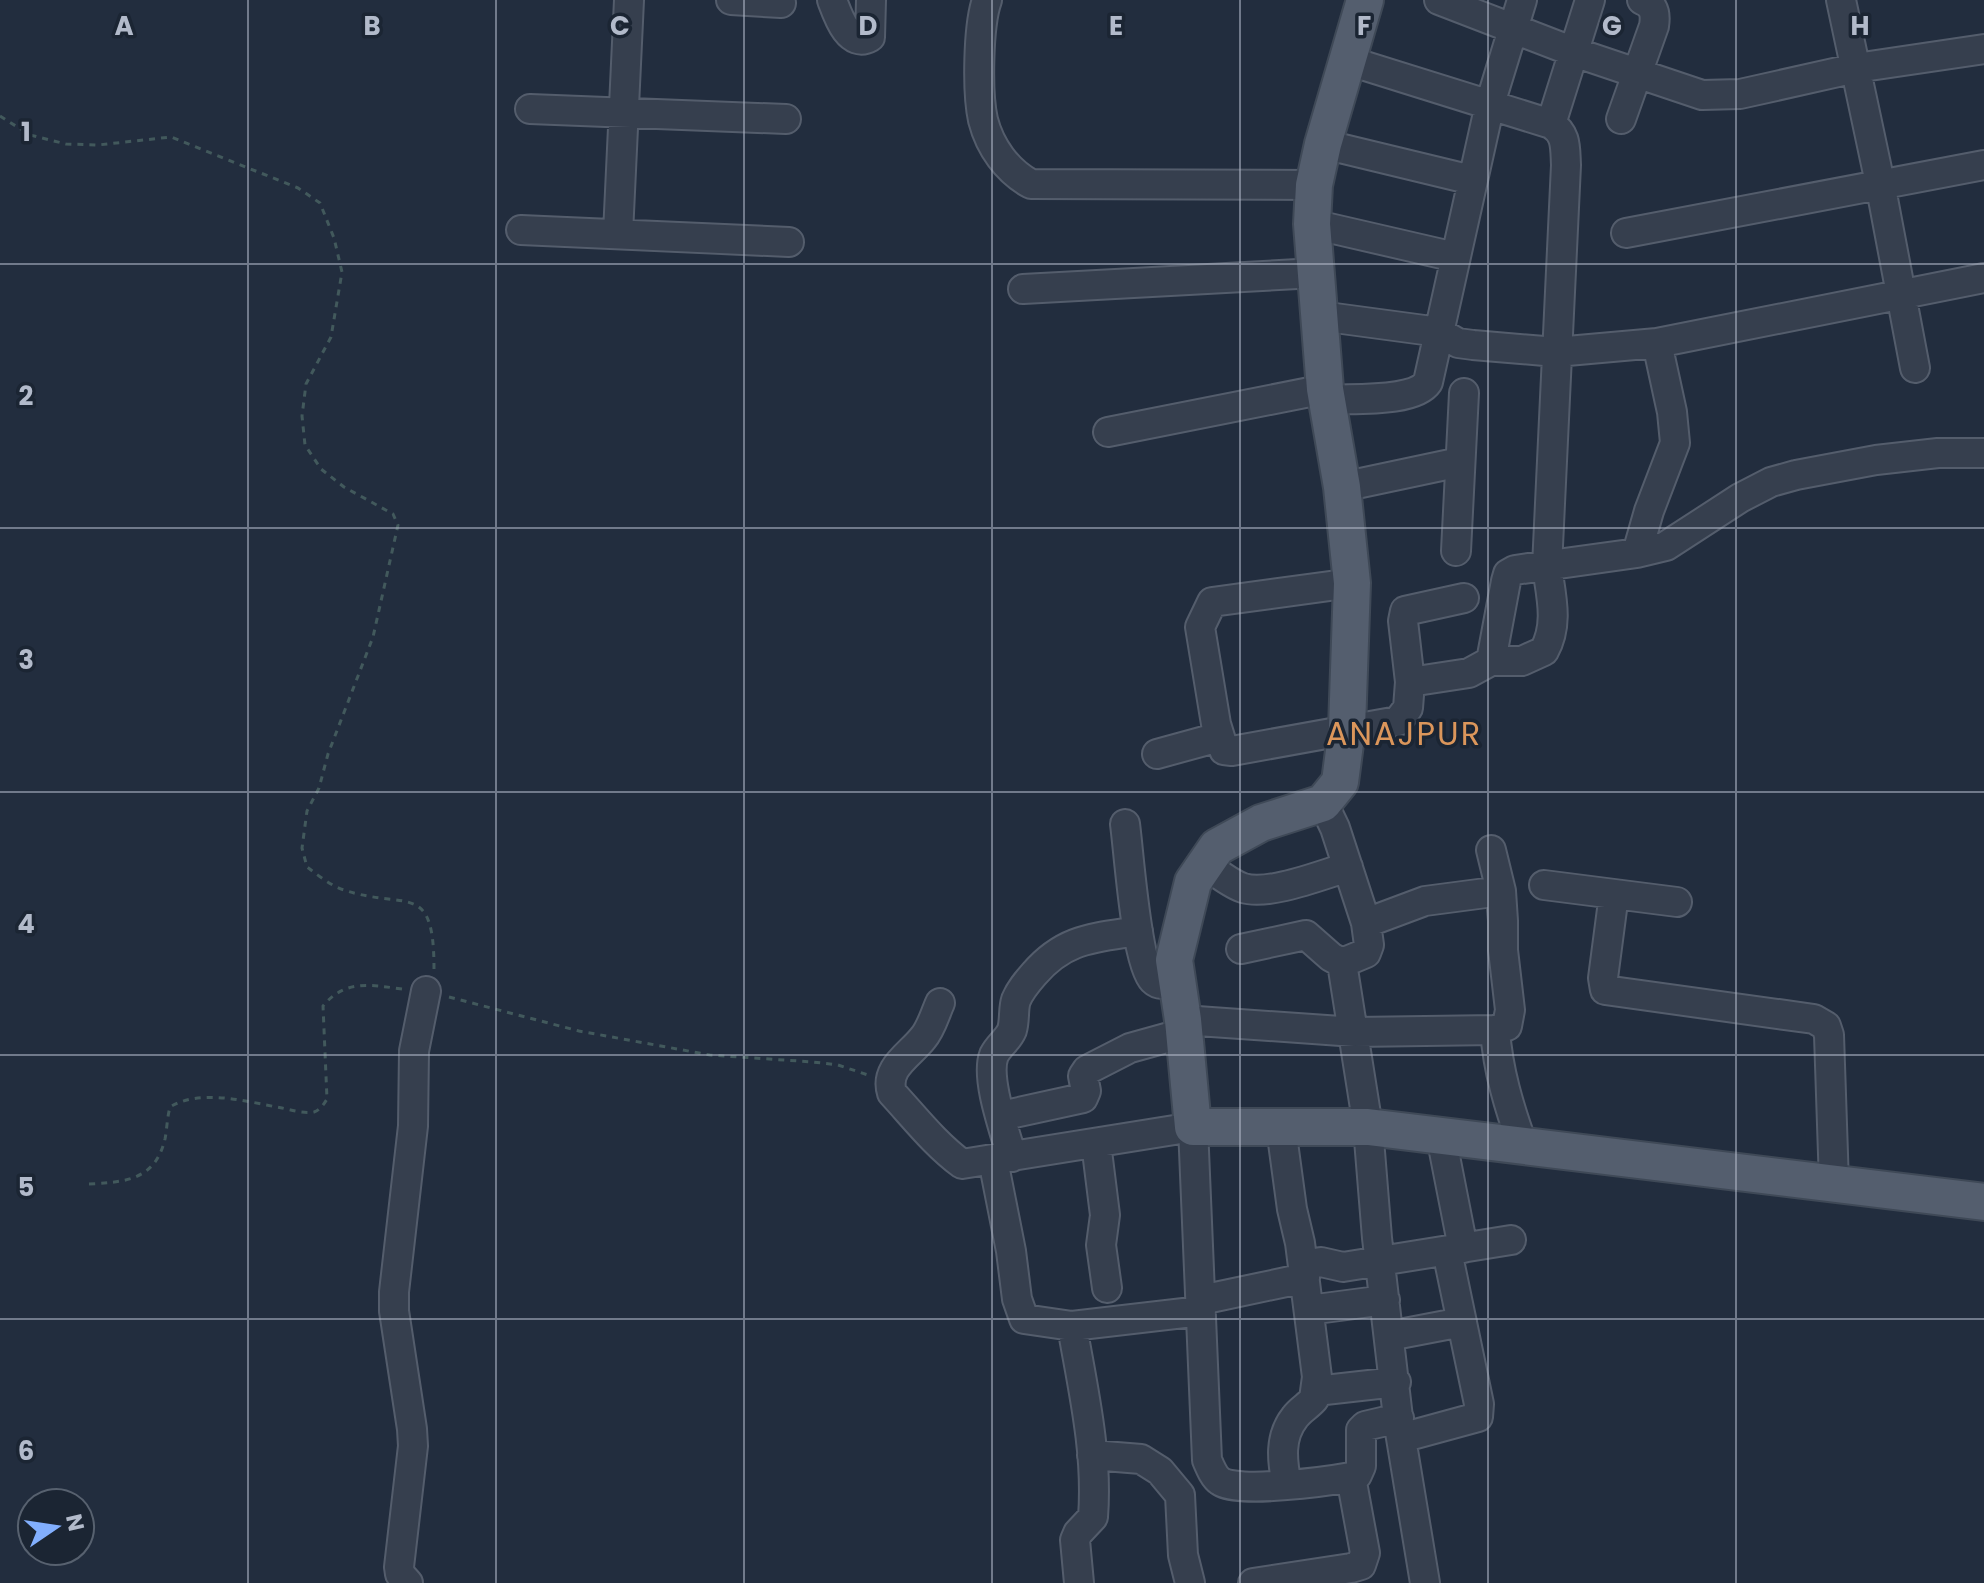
<svg xmlns="http://www.w3.org/2000/svg" width="1984" height="1583" font-family="Poppins,sans-serif">
<style>
.lines{fill:none;stroke-linecap:round;stroke-linejoin:round}
.minor-casing{stroke:#545d6c;stroke-width:32}
.major-casing{stroke:#3f4957;stroke-width:40}
.path{stroke:#42595c;stroke-width:3;stroke-dasharray:6 6;stroke-linecap:butt}
.minor{stroke:#363f4e;stroke-width:28}
.major{stroke:#545e6e;stroke-width:36}
.grid{fill:none;stroke:#b2baca;stroke-width:2;stroke-opacity:0.55}
.labels{text-anchor:middle;stroke-width:7;stroke-linejoin:round;paint-order:stroke}
.quarter-label{font-size:32px;letter-spacing:2px;fill:#db965b;stroke:#1b2533}
.grid-label{font-size:26px;text-anchor:middle;font-weight:bold;fill:#b2baca;stroke:#1b2533;stroke-width:7;stroke-linejoin:round;paint-order:stroke}
</style>
<rect width="100%" height="100%" fill="#222d3e"/>
<g class="lines">
<defs>
<path id="minor" d="M 731,0 L 781,3
M 832,0 C 838,16 849,49 870,37 L 871,0
M 987,0 C 978,25 977,93 983,120 C 990,147 1007,171 1031,184 L 1314,185
M 1439,0 L 1574,52 L 1702,95 L 1740,94 L 1856,68 L 1984,49
M 1841,0 L 1880,183 L 1915,368
M 1346,60 L 1551,124
M 530,109 L 786,119
M 1621,119 L 1654,26 C 1656,14 1654,5 1642,0
M 1323,144 L 1472,180
M 1312,224 L 1455,257
M 521,230 L 789,242
M 1626,233 L 1984,165
M 618,234 L 629,0
M 1023,289 L 1316,273
M 1320,316 L 1439,332 L 1458,343 L 1473,345 L 1556,352 L 1657,343 L 1984,278
M 1327,400 C 1351,398 1414,403 1428,382 L 1490,104 L 1522,0
M 1108,432 L 1325,389
M 1342,487 L 1460,462
M 1456,551 L 1464,393
M 1637,553 L 1649,511 L 1675,443 L 1672,412 L 1657,343
M 1352,583 L 1212,602 L 1200,627 L 1216,724 L 1224,750 L 1232,751 L 1398,721 L 1408,708 L 1410,682 L 1469,673 L 1491,661 L 1506,581 L 1508,574 L 1515,570 L 1637,553 L 1666,546 L 1740,498 L 1771,482 L 1796,475 L 1876,460 L 1938,453 L 1984,453
M 1491,661 L 1522,661 L 1544,651 C 1559,624 1551,596 1547,567 L 1566,165 C 1565,148 1567,134 1551,124 L 1590,0
M 1410,682 L 1403,621 L 1405,611 L 1464,598
M 1157,754 L 1219,737
M 1323,803 L 1335,828 L 1366,923
M 1125,824 C 1129,853 1136,963 1153,980 C 1160,987 1168,983 1177,981
M 1205,864 C 1216,872 1229,883 1243,888 C 1269,896 1321,875 1348,867
M 1544,885 L 1677,902
M 1614,894 L 1603,978 L 1605,990 L 1814,1019 L 1826,1026 L 1829,1035 L 1834,1184
M 1241,949 L 1306,935 L 1331,957 L 1342,963 L 1368,1127 L 1377,1238 L 1399,1426 L 1425,1583
M 1342,963 L 1366,953 L 1369,945 L 1366,923 L 1425,901 L 1501,891
M 940,1003 C 935,1014 931,1029 923,1038 C 910,1055 884,1068 892,1093 C 915,1118 935,1144 962,1164 L 1193,1127 L 1207,1460 C 1210,1467 1214,1477 1220,1481 C 1236,1494 1329,1481 1351,1477 L 1357,1475 L 1361,1466 L 1361,1430 L 1365,1426 L 1399,1418
M 1183,1020 L 1355,1032 L 1495,1030 L 1507,1026 L 1510,1010 L 1503,950 L 1503,921 L 1501,891 L 1491,850
M 1495,1030 C 1498,1071 1509,1107 1523,1146
M 1001,1116 L 1083,1098 L 1086,1091 L 1083,1076 L 1087,1070 L 1130,1048 L 1184,1033
M 1281,1128 L 1292,1209 L 1300,1243 L 1317,1377 L 1314,1399 C 1308,1406 1300,1410 1295,1417 C 1279,1437 1282,1461 1287,1485
M 1441,1136 L 1463,1248
M 1096,1143 L 1105,1215 L 1101,1245 L 1107,1288
M 1012,1157 C 1005,1132 985,1078 994,1055 C 999,1045 1008,1040 1012,1030 C 1015,1020 1013,1009 1016,1000 C 1020,990 1027,982 1034,974 C 1065,938 1094,938 1138,931
M 993,1160 L 1011,1251 L 1017,1299 L 1024,1319 L 1072,1326 L 1201,1311
M 1303,1265 L 1321,1262 L 1343,1267 L 1511,1240
M 1201,1300 L 1305,1278
M 1309,1310 L 1385,1300
M 1072,1326 C 1083,1389 1098,1453 1093,1517 L 1078,1533 L 1075,1540 L 1079,1583
M 1389,1336 L 1462,1322
M 1316,1391 L 1396,1382
M 1401,1438 L 1478,1417 L 1479,1404 L 1447,1251
M 1092,1455 L 1141,1459 L 1160,1471 L 1180,1495 L 1183,1555 L 1190,1583
M 408,1583 L 400,1574 L 399,1567 L 413,1446 L 412,1429 L 394,1311 L 394,1292 L 413,1126 L 414,1051 L 426,991
M 1253,1583 L 1351,1568 L 1361,1565 L 1365,1553 L 1351,1477"/>
<path id="major" d="M 1365,0 L 1323,144 L 1314,185 L 1312,224 L 1325,389 L 1342,487 L 1352,583 L 1347,728 L 1340,782 L 1323,803 L 1261,823 L 1217,847 L 1193,882 L 1174,960 L 1183,1020 L 1193,1127 L 1368,1127 L 1984,1202"/>
</defs>
<use href="#minor" class="minor-casing"/>
<use href="#major" class="major-casing"/>
<path class="path" d="M 0,116 L 30,135 L 66,144 L 98,145 L 171,137 L 298,188 L 320,203 L 334,238 L 342,272 L 331,337 L 306,384 L 302,416 L 305,445 L 321,469 L 344,487 L 393,514 L 398,525 L 373,637 L 328,754 L 319,788 L 307,811 L 302,848 L 307,867 C 318,875 331,886 344,890 C 407,911 434,879 434,969
M 449,997 L 579,1031 L 710,1055 L 813,1062 L 838,1065 L 868,1075
M 89,1184 C 124,1182 155,1181 165,1139 C 167,1129 167,1118 170,1107 C 201,1088 248,1102 282,1108 C 291,1110 304,1114 314,1112 C 320,1110 324,1104 327,1099 L 323,1006 C 345,979 371,985 402,989"/>
<use href="#minor" class="minor"/>
<use href="#major" class="major"/>
</g>
<path class="grid" d="M 248,0 L 248,1583M 496,0 L 496,1583M 744,0 L 744,1583M 992,0 L 992,1583M 1240,0 L 1240,1583M 1488,0 L 1488,1583M 1736,0 L 1736,1583M 0,264 L 1984,264M 0,528 L 1984,528M 0,792 L 1984,792M 0,1055 L 1984,1055M 0,1319 L 1984,1319"/>
<g class="labels">
<g class="quarter-label">
<text x="1404" y="745">ANAJPUR</text>
</g>
</g>
<g class="grid-label">
<text x="124" y="35">A</text>
<text x="372" y="35">B</text>
<text x="620" y="35">C</text>
<text x="868" y="35">D</text>
<text x="1116" y="35">E</text>
<text x="1364" y="35">F</text>
<text x="1612" y="35">G</text>
<text x="1860" y="35">H</text>
<text x="26" y="141">1</text>
<text x="26" y="405">2</text>
<text x="26" y="669">3</text>
<text x="26" y="933">4</text>
<text x="26" y="1196">5</text>
<text x="26" y="1460">6</text>
</g>
<g transform="translate(56 1527) rotate(77)"><circle r="38" fill="#1b2533" stroke="#57616f" stroke-width="2"/>
<path d="M0-6L14 30L0 20L-14 30Z" fill="#82affe"/>
<text y="-12" font-size="22" font-weight="bold" text-anchor="middle" fill="#b2baca">N</text>
</g>
</svg>
